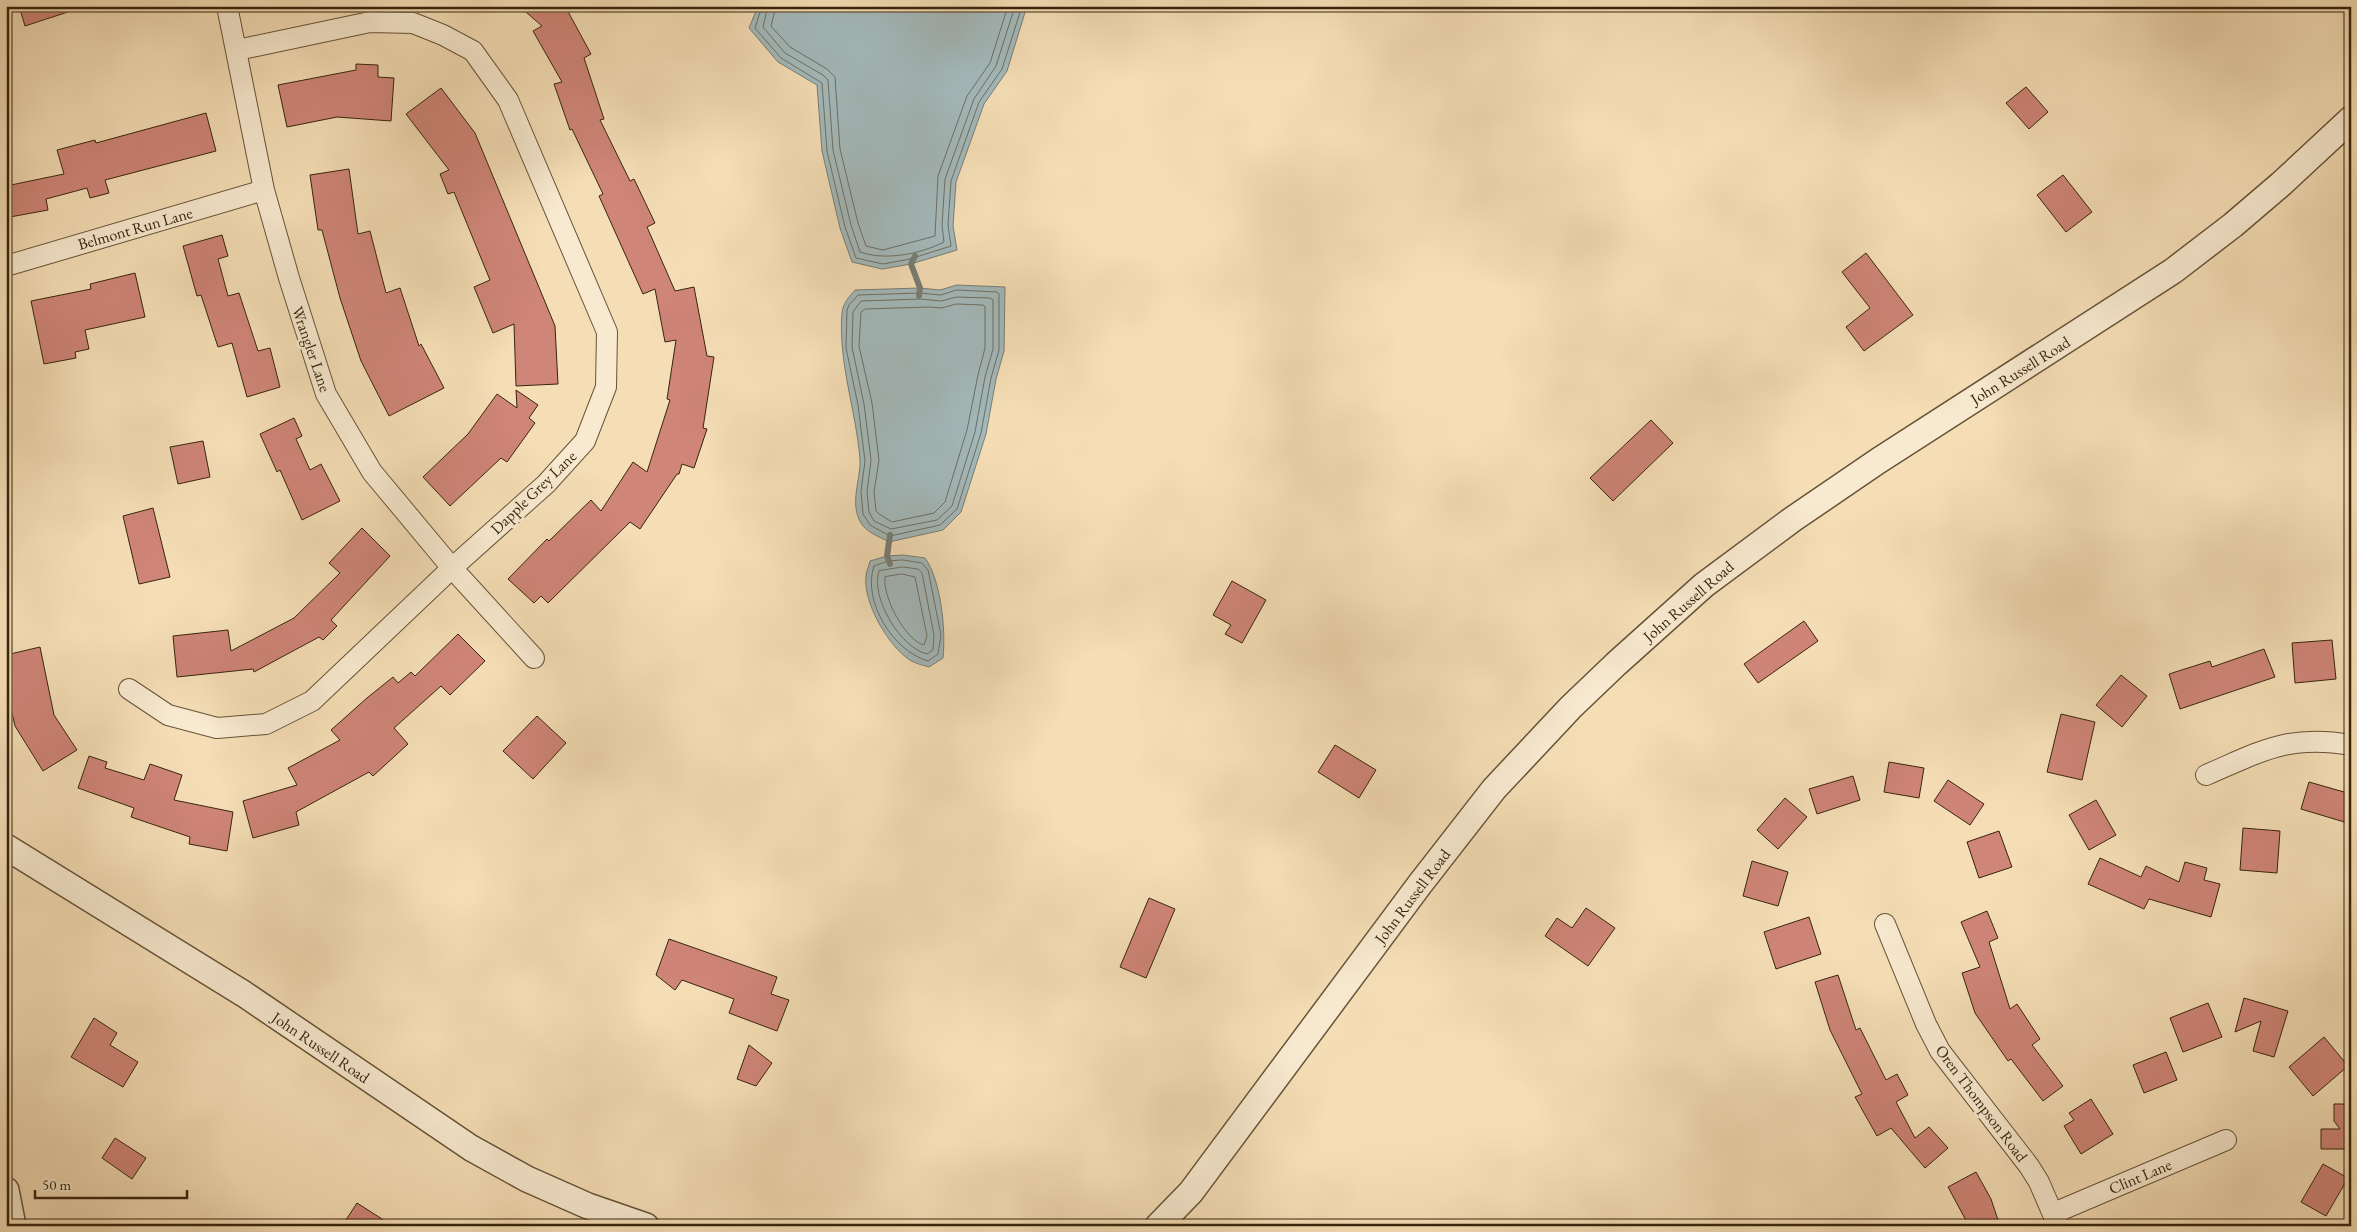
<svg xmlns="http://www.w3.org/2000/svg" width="2357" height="1232" font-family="'EB Garamond',serif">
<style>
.water{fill:#a3b9bb;stroke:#787e75}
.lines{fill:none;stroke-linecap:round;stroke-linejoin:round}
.shore{stroke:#6d6f64;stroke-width:1}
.stream{stroke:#787e75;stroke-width:6}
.building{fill:#cf8578;stroke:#37250d}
.minor-casing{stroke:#665337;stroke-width:22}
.tertiary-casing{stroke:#665337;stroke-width:28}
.minor{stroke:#f8ead0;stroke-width:20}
.tertiary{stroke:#f8ead0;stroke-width:25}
.labels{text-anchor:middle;stroke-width:5;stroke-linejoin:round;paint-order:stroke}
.street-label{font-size:16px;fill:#37250d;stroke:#f8ead0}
</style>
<rect width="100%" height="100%" fill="#f5deb6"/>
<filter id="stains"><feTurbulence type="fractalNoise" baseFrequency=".004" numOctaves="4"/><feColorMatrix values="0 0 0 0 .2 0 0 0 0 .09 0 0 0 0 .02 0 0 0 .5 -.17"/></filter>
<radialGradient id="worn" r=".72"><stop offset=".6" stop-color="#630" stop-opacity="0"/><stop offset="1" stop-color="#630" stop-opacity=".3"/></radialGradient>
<path class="water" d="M 758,6 L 1027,6 L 1007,71 L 984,104 L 956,182 L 953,226 L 957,250 L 911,264 L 882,269 L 852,262 L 840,228 L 822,151 L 817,85 L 778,62 L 749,28 Z
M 957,285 L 1005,287 L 1004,351 L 996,379 L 986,434 L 961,512 L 943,530 L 889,542 C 880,537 866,532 861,523 C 849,503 861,480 860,459 C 856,410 838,362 842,313 C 843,303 849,297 855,290 L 920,288 L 940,290 Z
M 903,555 L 925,558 C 941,580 946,630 943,658 L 929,667 C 922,665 913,663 907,658 C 887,643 863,602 866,576 C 866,572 869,566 870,561 L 887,556 Z"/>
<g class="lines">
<path class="shore" d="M 762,6 L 755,28 L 781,58 L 822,83 L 827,151 L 845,227 L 856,258 L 883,264 L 910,259 L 951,246 L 948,225 L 951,181 L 979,102 L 1002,69 L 1022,6
M 768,6 L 763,27 L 785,53 L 823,75 L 828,80 L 833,150 L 851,225 L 860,252 C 886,261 920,254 944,242 L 942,225 L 945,179 L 974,99 L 996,66 L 1015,6
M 776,6 L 771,26 L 790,47 L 827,69 L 835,77 L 840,149 L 858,223 L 866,246 L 883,250 L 935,236 L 938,176 L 967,96 L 990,63 L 1008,6
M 957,290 L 997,292 L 999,294 L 999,350 L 991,378 L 981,433 L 957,509 L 940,525 L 890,536 L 870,525 L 863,514 L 861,491 L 865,461 L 858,405 L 846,348 L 847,310 L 849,305 L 858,295 L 920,293 L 940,295 Z
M 957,297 L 990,298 L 993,300 L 993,349 L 985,377 L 975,432 L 952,506 L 937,520 L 891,529 L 874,521 L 869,512 L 867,492 L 871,460 L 864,404 L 852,347 L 853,312 L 861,301 L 920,299 L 941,301 Z
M 957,304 L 983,305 L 985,307 L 985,348 L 978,375 L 967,430 L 945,502 L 934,513 L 892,522 L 879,514 L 876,511 L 874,492 L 879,460 L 872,403 L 859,346 L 861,312 L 865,309 L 930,307 L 941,308 Z
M 903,560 L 922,563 L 928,570 L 941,635 L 938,654 L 928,661 C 893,651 862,601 874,566 L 888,561 Z
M 903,567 L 918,569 L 922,573 L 934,635 L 933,650 L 927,654 C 901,648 870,598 879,571 Z
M 902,574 L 915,577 L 927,636 L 924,645 C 905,640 882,596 885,577 Z"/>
<path class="stream" d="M 915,256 L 911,264 L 920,288 L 919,296
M 890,535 L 887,556 L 890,564"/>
</g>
<path class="building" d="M 19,6 L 74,6 L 74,10 L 25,26 Z
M 519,6 L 565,6 L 591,54 L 584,58 L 604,119 L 600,120 L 630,181 L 634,179 L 655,223 L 647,227 L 675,291 L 694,287 L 707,356 L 714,357 L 703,428 L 707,429 L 694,468 L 682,464 L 679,474 L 677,474 L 640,529 L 630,522 L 548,603 L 541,596 L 534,603 L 508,579 L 547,539 L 549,541 L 591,500 L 601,511 L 633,462 L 647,472 L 670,400 L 667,399 L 676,340 L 665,342 L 655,289 L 643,294 L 599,196 L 603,194 L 572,129 L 570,130 L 554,84 L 562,82 L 533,31 L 542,26 Z
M 356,64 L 378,65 L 378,77 L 394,78 L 391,121 L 337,117 L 287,127 L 278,85 L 356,70 Z
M 2026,87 L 2048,112 L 2029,129 L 2006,103 Z
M 441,88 L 475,133 L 555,326 L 558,384 L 516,386 L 514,324 L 493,333 L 474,287 L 490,280 L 454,192 L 448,194 L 440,174 L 449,170 L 406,114 Z
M 206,113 L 216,151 L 105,180 L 109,193 L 90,198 L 87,188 L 46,199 L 48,210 L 10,217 L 6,186 L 64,174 L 57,150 L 95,140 L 96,143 Z
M 349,169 L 358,234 L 370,231 L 386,293 L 400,288 L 419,346 L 421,344 L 444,388 L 389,416 L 361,361 L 340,298 L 322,230 L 318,230 L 310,175 Z
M 2063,175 L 2092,212 L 2066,232 L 2037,195 Z
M 222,235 L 228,256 L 218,259 L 228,296 L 239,293 L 258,351 L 270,348 L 280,387 L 247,397 L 232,343 L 218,347 L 201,295 L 197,296 L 183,246 Z
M 1866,253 L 1913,315 L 1864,351 L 1846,327 L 1870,308 L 1842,272 Z
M 135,273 L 145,317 L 85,330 L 89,349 L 75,352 L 76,358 L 44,364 L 31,301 L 91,289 L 90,284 Z
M 516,390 L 538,405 L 529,418 L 535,423 L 507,462 L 501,458 L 450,506 L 423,477 L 468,434 L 497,394 L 517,408 Z
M 294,418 L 302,436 L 296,439 L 310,470 L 321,464 L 340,501 L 302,520 L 280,470 L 277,472 L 260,434 Z
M 1651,420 L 1673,443 L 1613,501 L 1590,478 Z
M 203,441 L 210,477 L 178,484 L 170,447 Z
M 153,508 L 170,577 L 139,584 L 123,516 Z
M 362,528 L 390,556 L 331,620 L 337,626 L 323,640 L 319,637 L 254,672 L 253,669 L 177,677 L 173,636 L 228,630 L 231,651 L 294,618 L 340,573 L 329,563 Z
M 1232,581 L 1266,600 L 1242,643 L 1225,634 L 1231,625 L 1213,615 Z
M 1804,621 L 1818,641 L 1758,683 L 1744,664 Z
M 458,634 L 485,661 L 450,695 L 441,686 L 394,728 L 408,744 L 373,776 L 369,772 L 296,812 L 299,825 L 253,838 L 243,801 L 297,785 L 288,768 L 340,740 L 331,730 L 367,698 L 393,677 L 398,683 L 411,672 L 415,676 Z
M 2332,640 L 2336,679 L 2295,683 L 2292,643 Z
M 40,647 L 54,715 L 77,750 L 43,771 L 15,726 L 6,687 L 6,655 Z
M 2264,649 L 2275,677 L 2180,709 L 2169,674 L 2210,661 L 2212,667 Z
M 2121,675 L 2147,696 L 2122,727 L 2096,705 Z
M 2061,714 L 2095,722 L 2082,780 L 2047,772 Z
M 537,716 L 566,743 L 533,779 L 503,751 Z
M 1335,745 L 1376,770 L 1359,798 L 1318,772 Z
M 89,756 L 107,762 L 105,768 L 144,780 L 150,764 L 182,775 L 174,800 L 233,812 L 227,851 L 189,844 L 190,837 L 131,817 L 134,808 L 78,788 Z
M 1889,762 L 1924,768 L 1919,798 L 1884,792 Z
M 1853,776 L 1860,800 L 1817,814 L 1809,789 Z
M 1948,780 L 1984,804 L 1970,825 L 1934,801 Z
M 2309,782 L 2351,794 L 2351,824 L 2301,809 Z
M 1785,798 L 1807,817 L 1778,849 L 1757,830 Z
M 2096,800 L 2116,835 L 2089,850 L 2069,815 Z
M 2243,828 L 2280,831 L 2277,873 L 2240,870 Z
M 1999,831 L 2012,867 L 1979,878 L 1967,842 Z
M 2100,858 L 2141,877 L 2146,866 L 2179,882 L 2185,862 L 2207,868 L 2204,880 L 2220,884 L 2211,917 L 2149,899 L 2144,909 L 2088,884 Z
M 1752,861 L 1788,872 L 1778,906 L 1743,896 Z
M 1149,898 L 1175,909 L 1146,978 L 1120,967 Z
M 1586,908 L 1615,928 L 1588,966 L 1545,936 L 1557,918 L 1572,928 Z
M 1987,911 L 1998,938 L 1989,942 L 2010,1009 L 2017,1004 L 2040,1039 L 2032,1045 L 2063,1086 L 2043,1101 L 2011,1059 L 2008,1061 L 1975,1013 L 1962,973 L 1980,967 L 1961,922 Z
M 1809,917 L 1821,954 L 1776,969 L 1764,932 Z
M 669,939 L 777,977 L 771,994 L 789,1000 L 777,1031 L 729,1013 L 734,999 L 682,980 L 675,990 L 656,975 Z
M 1838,975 L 1856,1030 L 1860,1028 L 1886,1080 L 1897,1074 L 1908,1095 L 1896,1102 L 1915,1138 L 1929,1127 L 1948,1148 L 1925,1168 L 1891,1128 L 1877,1136 L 1855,1097 L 1862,1094 L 1830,1030 L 1815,982 Z
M 2244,998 L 2288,1011 L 2274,1057 L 2253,1051 L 2261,1021 L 2235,1032 Z
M 2208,1003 L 2222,1037 L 2183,1052 L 2170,1018 Z
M 94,1018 L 117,1033 L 110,1045 L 138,1062 L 123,1087 L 71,1057 Z
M 2324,1037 L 2348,1066 L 2313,1096 L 2289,1067 Z
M 749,1045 L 772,1063 L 756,1086 L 737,1079 Z
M 2166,1052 L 2177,1080 L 2144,1093 L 2133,1065 Z
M 2091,1099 L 2113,1134 L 2081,1154 L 2064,1126 L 2074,1120 L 2069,1113 Z
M 2334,1104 L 2351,1104 L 2351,1149 L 2321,1149 L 2321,1129 L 2340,1129 L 2334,1121 Z
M 115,1138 L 146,1158 L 132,1179 L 102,1158 Z
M 2323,1164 L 2348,1178 L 2326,1216 L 2301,1202 Z
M 1976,1172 L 1991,1199 L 2000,1226 L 1969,1226 L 1948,1187 Z
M 357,1203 L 393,1226 L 342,1226 Z"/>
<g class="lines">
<defs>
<path id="minor" d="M 227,6 L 264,190 L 289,278 L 326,394 L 372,472 L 452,568 L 534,658
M 6,266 L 264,190
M 129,689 L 168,715 L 217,728 L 266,724 L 312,701 L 452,568 L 546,484 L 585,441 L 606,387 L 607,332 L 508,100 L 473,51 L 443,35 L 413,23 L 370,22 L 237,50
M 2206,775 C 2262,751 2288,734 2351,745
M 1885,924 L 1926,1024 L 1940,1051 L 2029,1166 L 2039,1182 L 2058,1226
M 2054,1213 L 2226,1140"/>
<path id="tertiary" d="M 6,847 L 244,994 L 471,1148 L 527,1179 L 588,1206 L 646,1226
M 6,1190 L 13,1226
M 1158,1226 L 1191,1192 L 1420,884 L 1494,789 L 1571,707 L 1616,664 L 1704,585 L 1793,519 L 1878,461 L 2173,271 L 2233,225 L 2281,184 L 2351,119"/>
</defs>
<use href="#minor" class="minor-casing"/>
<use href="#tertiary" class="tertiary-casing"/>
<use href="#minor" class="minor"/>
<use href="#tertiary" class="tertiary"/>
</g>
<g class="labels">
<g class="street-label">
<text transform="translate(135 228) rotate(-16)" y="6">Belmont Run Lane</text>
<text transform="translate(312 349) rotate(71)" y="6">Wrangler Lane</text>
<text transform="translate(2020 370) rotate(-32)" y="6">John Russell Road</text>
<text transform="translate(533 492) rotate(-44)" y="6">Dapple Grey Lane</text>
<text transform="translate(1688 601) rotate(-41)" y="6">John Russell Road</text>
<text transform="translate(1412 896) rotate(-53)" y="6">John Russell Road</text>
<text transform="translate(321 1047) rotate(34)" y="6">John Russell Road</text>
<text transform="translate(1982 1103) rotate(53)" y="6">Oren Thompson Road</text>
<text transform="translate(2140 1176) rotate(-23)" y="6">Clint Lane</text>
</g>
</g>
<rect width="2357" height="1232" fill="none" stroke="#f5deb6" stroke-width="25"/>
<rect x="8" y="8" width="2342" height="1217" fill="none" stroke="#37250d" stroke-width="2.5"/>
<rect x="12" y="12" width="2332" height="1207" fill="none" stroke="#37250d"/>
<path d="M35 1190v8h152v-8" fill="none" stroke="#37250d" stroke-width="2.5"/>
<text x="42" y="1190" font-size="15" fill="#37250d" stroke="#f8ead0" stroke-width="4" paint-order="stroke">50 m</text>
<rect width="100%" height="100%" filter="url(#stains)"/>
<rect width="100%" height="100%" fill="url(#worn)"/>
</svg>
